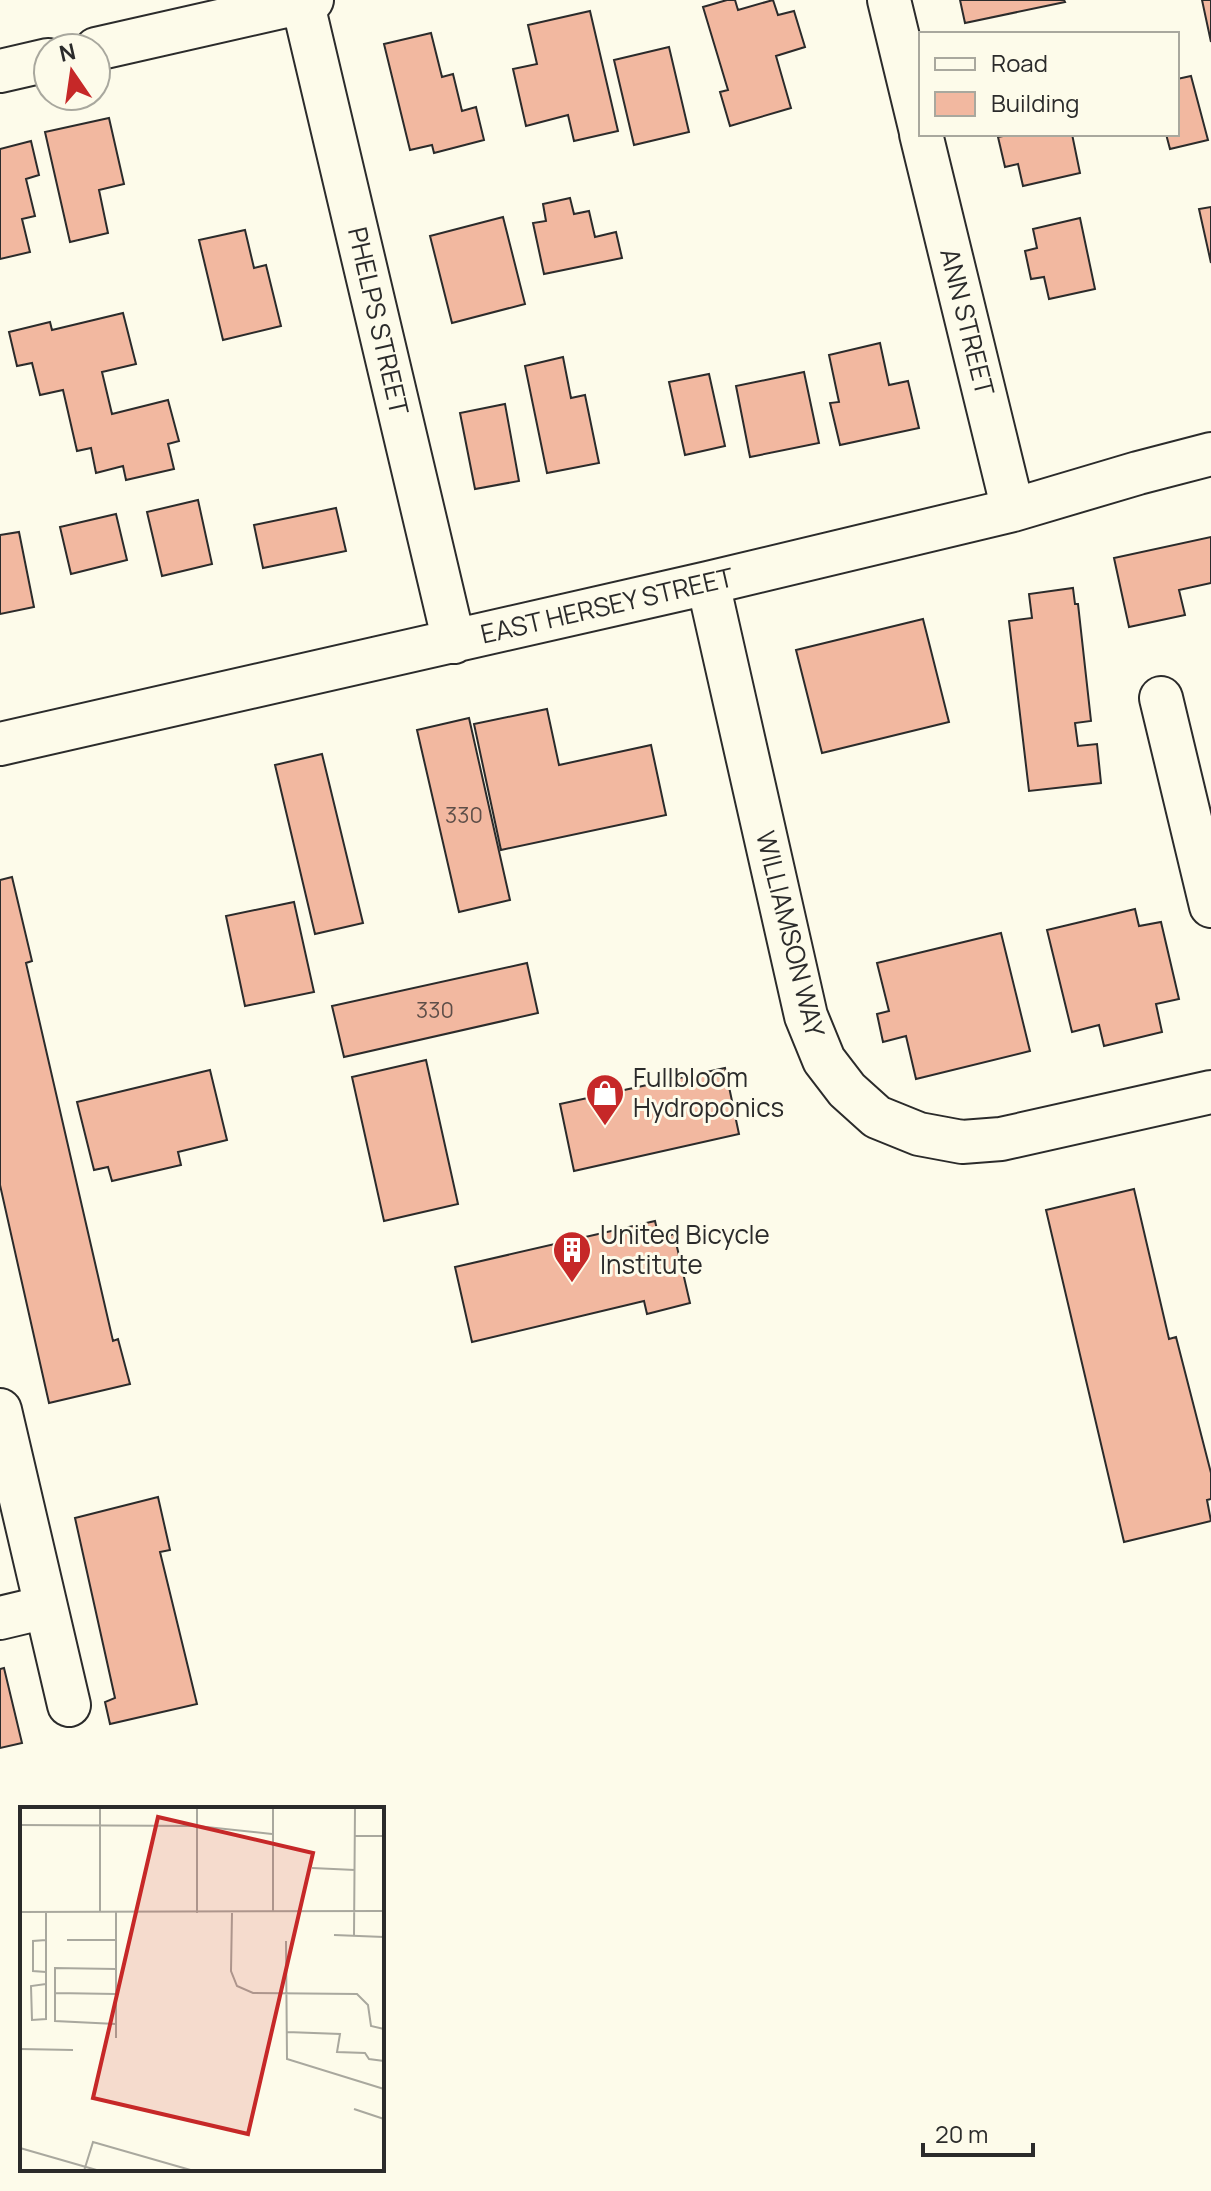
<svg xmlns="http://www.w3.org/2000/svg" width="1211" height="2191" font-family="Manrope,sans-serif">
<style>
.building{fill:#f2b8a0;stroke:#2b2b2b;stroke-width:2}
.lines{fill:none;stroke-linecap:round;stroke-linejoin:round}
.minor-casing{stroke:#2b2b2b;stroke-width:46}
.minor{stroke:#fdfbea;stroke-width:42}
.labels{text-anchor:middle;stroke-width:6;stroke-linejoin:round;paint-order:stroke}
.number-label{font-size:22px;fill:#5d4e48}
.street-label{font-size:26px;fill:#2b2b2b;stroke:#fdfbea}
.poi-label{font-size:26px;fill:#2b2b2b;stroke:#fdfbea;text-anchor:start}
.inset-road{fill:none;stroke:#a9a89e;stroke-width:2}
.view{fill:#c62828;fill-opacity:0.15;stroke:#c62828;stroke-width:4}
.inset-edge{fill:none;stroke:#2b2b2b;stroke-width:4}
</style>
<rect width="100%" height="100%" fill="#fdfbea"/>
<path class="building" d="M 727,0 L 735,0 L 738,10 L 773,0 L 778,15 L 794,11 L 805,47 L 776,56 L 791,108 L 730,126 L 720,92 L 728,90 L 703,7 Z
M 960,0 L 1064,0 L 1065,2 L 965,23 Z
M 1202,0 L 1211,0 L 1211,42 Z
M 590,11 L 618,131 L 574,141 L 568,115 L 526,126 L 513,69 L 537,64 L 528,25 Z
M 431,33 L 442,77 L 453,74 L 462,111 L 476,107 L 484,140 L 434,153 L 432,145 L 410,150 L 384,44 Z
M 669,47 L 689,132 L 634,145 L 614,60 Z
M 1191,76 L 1208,140 L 1170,149 L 1166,134 L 1177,134 L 1177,79 Z
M 109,118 L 124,184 L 99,190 L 108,233 L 70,242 L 45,132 Z
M 1013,134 L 1072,134 L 1080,173 L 1023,186 L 1018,164 L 1005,167 L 998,137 Z
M 31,141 L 39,175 L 26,179 L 35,216 L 22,219 L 30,252 L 0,259 L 0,149 Z
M 570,198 L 574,214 L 589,211 L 595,237 L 616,232 L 622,258 L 544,274 L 533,223 L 546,221 L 543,204 Z
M 1211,207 L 1211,263 L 1199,209 Z
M 503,217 L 525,304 L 452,323 L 430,236 Z
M 1080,218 L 1095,289 L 1049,299 L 1044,277 L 1031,279 L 1025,251 L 1037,248 L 1033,229 Z
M 245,230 L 254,268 L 266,265 L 281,326 L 223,340 L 199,240 Z
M 123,313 L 136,364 L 102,372 L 112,414 L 168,400 L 179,441 L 168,444 L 174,469 L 126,480 L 123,466 L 96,473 L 91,448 L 77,451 L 63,390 L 40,395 L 32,363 L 17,366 L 9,332 L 50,322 L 52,330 Z
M 880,343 L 889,385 L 908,381 L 919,428 L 840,445 L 830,403 L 839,402 L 829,355 Z
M 563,357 L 571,398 L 585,395 L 599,463 L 547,473 L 525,366 Z
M 804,372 L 819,443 L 750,457 L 736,386 Z
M 709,374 L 725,446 L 685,455 L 669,382 Z
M 505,404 L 519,481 L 475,489 L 460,413 Z
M 198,500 L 212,564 L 162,576 L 147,512 Z
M 336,508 L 346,551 L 263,568 L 254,525 Z
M 116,514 L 127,560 L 71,574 L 60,527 Z
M 19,532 L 34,607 L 0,614 L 0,535 Z
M 1211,537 L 1211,583 L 1179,590 L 1185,615 L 1129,627 L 1114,558 Z
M 1073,588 L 1075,604 L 1078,604 L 1091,721 L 1075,723 L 1078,746 L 1097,744 L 1101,783 L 1029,791 L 1009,621 L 1032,618 L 1029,594 Z
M 923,619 L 949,722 L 822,753 L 796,650 Z
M 547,709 L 559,765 L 651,745 L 666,815 L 501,850 L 474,724 Z
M 469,718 L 510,900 L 459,912 L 417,730 Z
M 322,754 L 363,923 L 315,934 L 275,765 Z
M 12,877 L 32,961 L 26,963 L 113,1341 L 118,1339 L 130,1384 L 49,1403 L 0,1185 L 0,880 Z
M 294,902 L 314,992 L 245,1006 L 226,916 Z
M 1135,909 L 1139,926 L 1161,922 L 1179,999 L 1156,1004 L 1162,1032 L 1104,1046 L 1099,1025 L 1072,1032 L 1047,930 Z
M 1001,933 L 1030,1051 L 916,1079 L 906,1036 L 883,1042 L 877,1014 L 889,1011 L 877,963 Z
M 527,963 L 538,1013 L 344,1057 L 332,1006 Z
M 426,1060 L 458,1204 L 384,1221 L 352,1077 Z
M 725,1068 L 739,1134 L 574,1171 L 560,1104 Z
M 210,1070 L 227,1140 L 178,1152 L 181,1165 L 112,1181 L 108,1167 L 94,1170 L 77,1102 Z
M 1134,1189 L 1169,1339 L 1176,1337 L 1211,1473 L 1211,1499 L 1207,1500 L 1211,1521 L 1124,1542 L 1046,1210 Z
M 655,1221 L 659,1238 L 674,1234 L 690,1303 L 647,1314 L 644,1301 L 472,1342 L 455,1267 Z
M 158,1497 L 170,1550 L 160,1552 L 197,1704 L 110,1724 L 105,1702 L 115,1698 L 75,1518 Z
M 4,1668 L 22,1743 L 0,1748 L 0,1669 Z"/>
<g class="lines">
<defs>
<path id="minor" d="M 302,0 L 454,642
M 889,0 L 921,132
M 96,49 L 312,0
M 0,71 L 48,60
M 921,134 L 1013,510
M 708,583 L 806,1016 L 824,1060 L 847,1090 L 877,1117 L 919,1134 L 962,1142 L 1001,1139 L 1211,1092
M 1161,698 L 1211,906
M 0,744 L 708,583 L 1013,510 L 1138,473 L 1211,454
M 0,1410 L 69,1705
M 0,1618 L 46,1607"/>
</defs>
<use href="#minor" class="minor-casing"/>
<use href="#minor" class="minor"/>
</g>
<defs>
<symbol id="shop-pin" viewBox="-11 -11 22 30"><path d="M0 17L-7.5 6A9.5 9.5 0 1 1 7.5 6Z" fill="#c62828" stroke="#fdfbea"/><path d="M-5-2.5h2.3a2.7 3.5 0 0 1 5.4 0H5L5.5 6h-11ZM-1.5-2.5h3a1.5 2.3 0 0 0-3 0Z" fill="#fff"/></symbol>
<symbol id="building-pin" viewBox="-11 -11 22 30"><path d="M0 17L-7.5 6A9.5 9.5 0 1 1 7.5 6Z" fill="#c62828" stroke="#fdfbea"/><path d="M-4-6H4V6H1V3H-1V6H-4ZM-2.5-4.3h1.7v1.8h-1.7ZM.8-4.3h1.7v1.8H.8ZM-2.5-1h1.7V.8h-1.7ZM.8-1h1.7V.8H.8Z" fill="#fff"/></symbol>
</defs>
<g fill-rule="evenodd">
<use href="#shop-pin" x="583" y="1071" width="44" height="60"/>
<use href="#building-pin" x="550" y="1228" width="44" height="60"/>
</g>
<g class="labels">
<g class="number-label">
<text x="464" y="823">330</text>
<text x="435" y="1018">330</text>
</g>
<g class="street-label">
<text transform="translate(378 321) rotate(77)" y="9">PHELPS STREET</text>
<text transform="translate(967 322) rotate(76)" y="9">ANN STREET</text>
<text transform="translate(607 606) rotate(-13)" y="9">EAST HERSEY STREET</text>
<text transform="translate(790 934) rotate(76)" y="9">WILLIAMSON WAY</text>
</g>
<g class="poi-label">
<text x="633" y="1087">Fullbloom<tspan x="633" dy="30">Hydroponics</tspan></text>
<text x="600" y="1244">United Bicycle<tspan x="600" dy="30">Institute</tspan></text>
</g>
</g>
<g transform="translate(20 1807)">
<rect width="364" height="364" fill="#fdfbea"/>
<path class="inset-road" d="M 80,0 L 80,105M 177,0 L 177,106M 253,0 L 253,105M 313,0 L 359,0M 0,18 L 177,19 L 252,27M 335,29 L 364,29M 292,61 L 335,63M 0,105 L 364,104M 26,105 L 26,212 L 12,213 L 11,179 L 26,177M 96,105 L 96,231M 212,106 L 211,164 L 217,179 L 233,186 L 337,187 L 348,198 L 351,219 L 364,222M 314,128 L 364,130M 334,128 L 335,1M 26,133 L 13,134 L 13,164 L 26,165M 47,133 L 96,133M 266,134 L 267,252 L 364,282M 96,162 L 35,161 L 35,214 L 96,217M 35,186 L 96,187M 267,225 L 320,227 L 317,245 L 345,246 L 349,252 L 364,254M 0,242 L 53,243M 334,302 L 364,312M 0,341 L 80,364M 64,364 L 73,335 L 174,364"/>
<path class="view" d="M 138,10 L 293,46 L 228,327 L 73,291 Z"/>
<rect width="364" height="364" class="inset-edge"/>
</g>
<rect x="919" y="32" width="260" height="104" fill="#fdfbea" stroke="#a9a89e" stroke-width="2"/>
<rect x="935" y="58" width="40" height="12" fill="#fdfbea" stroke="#a9a89e" stroke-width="2"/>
<text x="991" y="72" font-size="24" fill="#2b2b2b">Road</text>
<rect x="935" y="92" width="40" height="24" fill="#f2b8a0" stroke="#a9a89e" stroke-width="2"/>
<text x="991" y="112" font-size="24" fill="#2b2b2b">Building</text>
<g transform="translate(72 72) rotate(347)"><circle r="38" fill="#fdfbea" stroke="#a9a89e" stroke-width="2"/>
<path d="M0-6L14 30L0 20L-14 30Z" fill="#c62828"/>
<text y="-12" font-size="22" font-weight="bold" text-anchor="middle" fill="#2b2b2b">N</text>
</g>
<path d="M923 2143v12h110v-12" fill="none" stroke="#2b2b2b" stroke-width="4"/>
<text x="935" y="2143" font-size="24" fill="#2b2b2b" stroke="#fdfbea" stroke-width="6" paint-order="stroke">20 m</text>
</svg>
